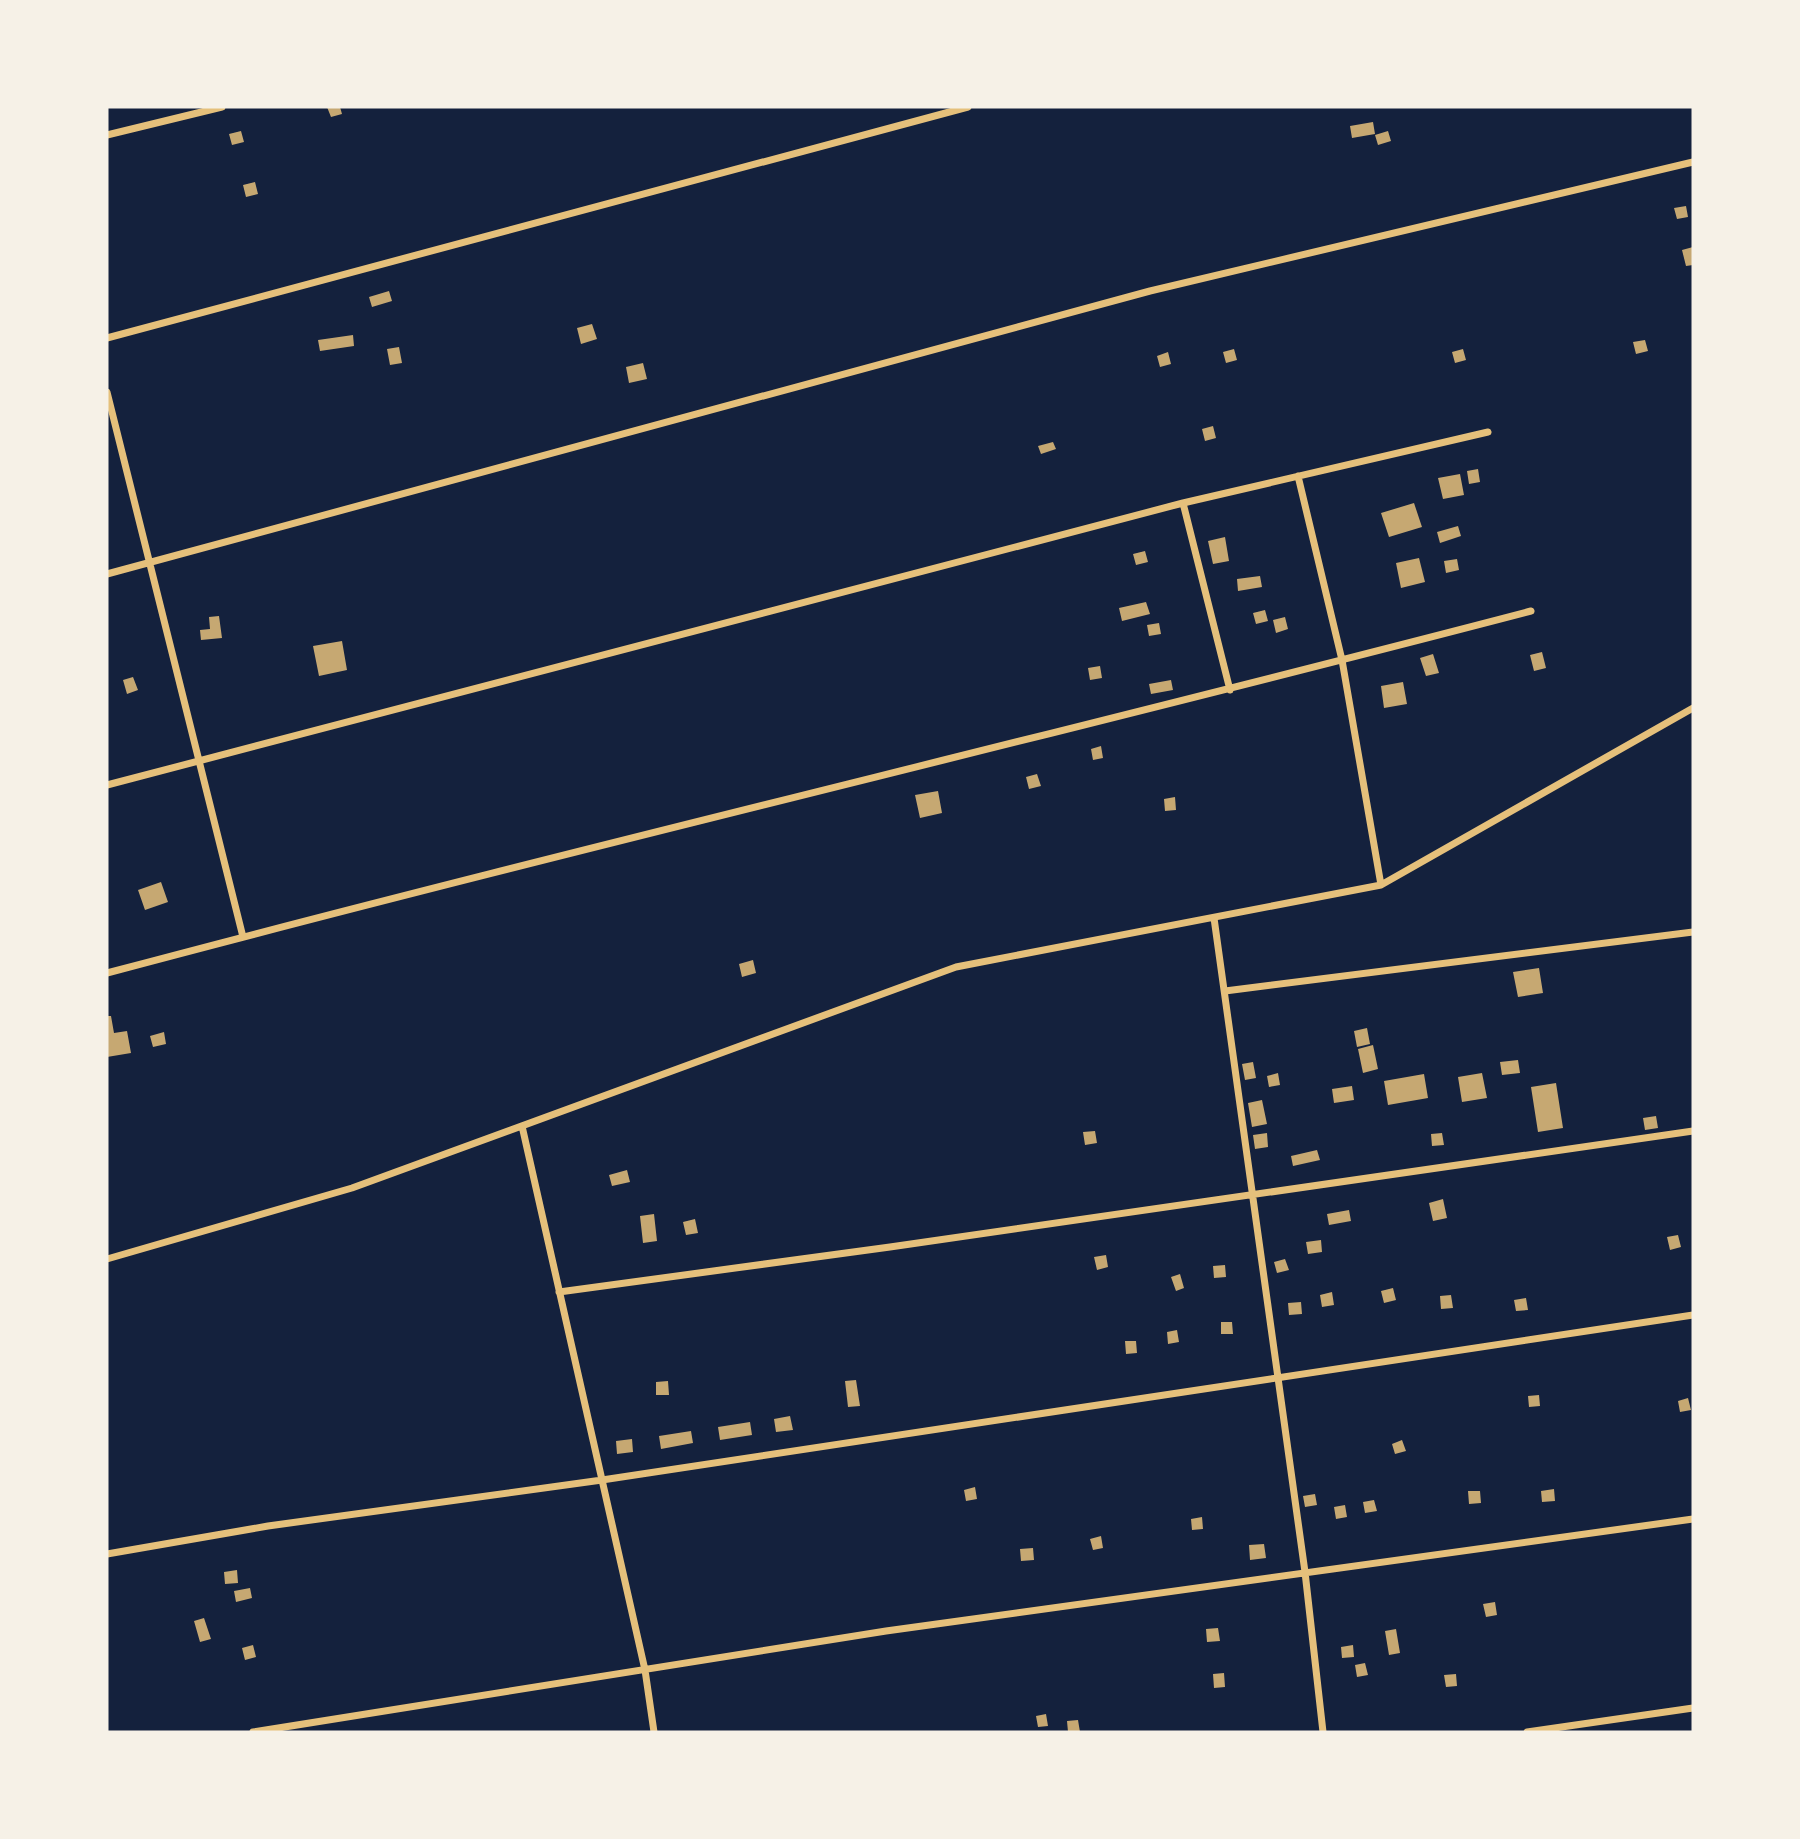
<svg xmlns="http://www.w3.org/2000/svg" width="1800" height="1839" font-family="'Open Sans',sans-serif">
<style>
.building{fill:#c6a872}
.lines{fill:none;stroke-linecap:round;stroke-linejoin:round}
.minor{stroke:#e5c07b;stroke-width:7}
</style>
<rect width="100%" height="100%" fill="#14213d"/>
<path class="building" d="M 327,107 L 340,107 L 342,114 L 331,117 Z
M 1373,122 L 1375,134 L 1352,138 L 1350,126 Z
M 241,131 L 244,142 L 232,145 L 229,134 Z
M 1388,131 L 1391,141 L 1378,145 L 1375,135 Z
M 255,182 L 258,194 L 246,197 L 243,185 Z
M 1686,206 L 1688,217 L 1677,219 L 1674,208 Z
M 1693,247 L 1693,265 L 1686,266 L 1682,250 Z
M 389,291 L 392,301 L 372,307 L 369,297 Z
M 592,324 L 597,339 L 581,344 L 577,328 Z
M 353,335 L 354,346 L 320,351 L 318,340 Z
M 1645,340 L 1648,351 L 1636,354 L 1633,342 Z
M 399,347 L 402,363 L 390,365 L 387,349 Z
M 1234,349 L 1237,360 L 1226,363 L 1223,352 Z
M 1463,349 L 1466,360 L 1455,363 L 1452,352 Z
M 1168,352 L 1171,364 L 1160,367 L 1157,356 Z
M 643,363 L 647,379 L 629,383 L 626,367 Z
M 1213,426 L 1216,438 L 1205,441 L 1202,429 Z
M 1053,442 L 1056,449 L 1041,454 L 1038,446 Z
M 1478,469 L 1480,482 L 1469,484 L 1467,471 Z
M 1460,474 L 1464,495 L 1443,499 L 1438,478 Z
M 1414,503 L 1422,527 L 1389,537 L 1381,513 Z
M 1458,526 L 1461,536 L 1440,543 L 1437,532 Z
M 1225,537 L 1229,561 L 1213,564 L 1208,541 Z
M 1145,551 L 1148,562 L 1136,565 L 1133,554 Z
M 1419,558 L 1425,582 L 1401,588 L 1396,563 Z
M 1457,559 L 1459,570 L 1446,573 L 1444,561 Z
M 1260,576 L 1262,587 L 1238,591 L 1237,579 Z
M 1146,602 L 1150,614 L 1122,621 L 1119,608 Z
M 1265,610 L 1268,621 L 1256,624 L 1253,613 Z
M 219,616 L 222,638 L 201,640 L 200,630 L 210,629 L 209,617 Z
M 1285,617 L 1288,629 L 1276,633 L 1273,620 Z
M 1159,623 L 1161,634 L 1149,636 L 1147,625 Z
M 342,641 L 347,670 L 319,676 L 313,646 Z
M 1542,652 L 1546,668 L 1534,671 L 1530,655 Z
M 1433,654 L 1439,673 L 1426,676 L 1420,658 Z
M 1100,666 L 1102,678 L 1090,680 L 1088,668 Z
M 133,677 L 138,690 L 127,694 L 123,680 Z
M 1171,680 L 1173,690 L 1151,694 L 1149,684 Z
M 1403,682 L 1407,704 L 1384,708 L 1381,686 Z
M 1101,746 L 1103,758 L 1093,760 L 1091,749 Z
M 1037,774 L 1041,786 L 1029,789 L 1026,777 Z
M 938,791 L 942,813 L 920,818 L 915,795 Z
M 1175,797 L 1176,810 L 1165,811 L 1164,799 Z
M 161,882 L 168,902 L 145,910 L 138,890 Z
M 753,960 L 756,973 L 742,977 L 739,964 Z
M 1539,968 L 1543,993 L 1518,997 L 1513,972 Z
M 107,1016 L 111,1016 L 114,1033 L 127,1031 L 131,1053 L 107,1057 Z
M 1367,1028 L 1370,1044 L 1357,1047 L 1354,1031 Z
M 164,1032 L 166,1044 L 153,1047 L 150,1036 Z
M 1373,1045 L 1378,1069 L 1363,1073 L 1358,1049 Z
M 1518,1060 L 1520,1073 L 1502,1075 L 1500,1062 Z
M 1253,1062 L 1256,1078 L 1245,1080 L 1242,1064 Z
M 1278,1073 L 1280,1085 L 1269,1087 L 1267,1076 Z
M 1482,1073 L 1487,1098 L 1462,1102 L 1458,1077 Z
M 1424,1074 L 1428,1098 L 1388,1105 L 1384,1081 Z
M 1556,1083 L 1563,1128 L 1538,1132 L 1531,1087 Z
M 1352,1086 L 1354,1100 L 1334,1103 L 1332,1089 Z
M 1262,1100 L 1267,1124 L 1252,1127 L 1248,1103 Z
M 1656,1116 L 1658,1128 L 1645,1130 L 1643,1118 Z
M 1095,1131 L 1097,1143 L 1085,1145 L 1083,1132 Z
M 1267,1133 L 1268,1147 L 1255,1149 L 1253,1135 Z
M 1442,1133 L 1444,1145 L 1432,1146 L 1431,1134 Z
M 1317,1150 L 1320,1160 L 1293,1166 L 1291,1156 Z
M 627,1170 L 630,1182 L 612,1186 L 609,1175 Z
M 1443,1199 L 1447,1218 L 1433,1221 L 1429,1203 Z
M 1349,1210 L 1351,1221 L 1329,1225 L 1327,1214 Z
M 654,1214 L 657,1241 L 643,1243 L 640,1216 Z
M 695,1219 L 698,1233 L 686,1235 L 683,1222 Z
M 1678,1235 L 1681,1247 L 1670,1250 L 1667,1237 Z
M 1321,1240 L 1322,1252 L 1308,1254 L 1306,1242 Z
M 1106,1255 L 1108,1267 L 1097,1270 L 1094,1257 Z
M 1285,1259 L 1289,1270 L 1277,1273 L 1274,1262 Z
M 1225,1265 L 1226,1277 L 1214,1278 L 1213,1266 Z
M 1180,1274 L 1184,1288 L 1176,1291 L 1171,1277 Z
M 1393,1288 L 1396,1300 L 1384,1303 L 1381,1291 Z
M 1332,1292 L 1334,1305 L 1322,1307 L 1320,1295 Z
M 1451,1295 L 1453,1308 L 1441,1309 L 1440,1296 Z
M 1526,1298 L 1528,1310 L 1516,1311 L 1514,1300 Z
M 1301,1302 L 1302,1314 L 1289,1315 L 1288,1303 Z
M 1221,1322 L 1232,1322 L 1233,1334 L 1221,1334 Z
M 1177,1330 L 1179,1342 L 1168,1344 L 1167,1332 Z
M 1125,1341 L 1136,1341 L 1137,1353 L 1126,1354 Z
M 856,1380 L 860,1406 L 848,1407 L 845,1381 Z
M 668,1381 L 669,1395 L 656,1395 L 656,1382 Z
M 1539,1395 L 1540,1406 L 1529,1407 L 1528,1396 Z
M 1688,1398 L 1691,1410 L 1680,1412 L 1678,1401 Z
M 790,1416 L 793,1430 L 776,1432 L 774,1419 Z
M 750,1422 L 752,1435 L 720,1440 L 718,1427 Z
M 691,1431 L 693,1443 L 661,1449 L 659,1436 Z
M 632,1439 L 633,1452 L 617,1454 L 616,1441 Z
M 1402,1440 L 1406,1451 L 1395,1454 L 1392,1444 Z
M 975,1487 L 977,1499 L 966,1501 L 964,1490 Z
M 1554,1489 L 1555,1501 L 1542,1502 L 1541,1491 Z
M 1468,1491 L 1480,1491 L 1481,1503 L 1469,1504 Z
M 1315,1494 L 1317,1505 L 1305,1507 L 1303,1496 Z
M 1374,1500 L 1377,1511 L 1365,1513 L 1363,1502 Z
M 1345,1505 L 1347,1517 L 1336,1519 L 1334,1507 Z
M 1202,1517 L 1203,1529 L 1192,1530 L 1191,1519 Z
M 1101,1536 L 1103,1548 L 1093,1550 L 1090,1539 Z
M 1264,1544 L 1266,1558 L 1250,1560 L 1249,1545 Z
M 1033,1548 L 1034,1560 L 1021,1561 L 1020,1549 Z
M 237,1570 L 238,1583 L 225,1584 L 224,1572 Z
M 250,1588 L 252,1598 L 236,1602 L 234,1591 Z
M 1495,1602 L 1497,1615 L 1486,1617 L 1483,1604 Z
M 204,1618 L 211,1639 L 200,1642 L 194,1621 Z
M 1218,1628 L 1220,1641 L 1207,1642 L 1206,1629 Z
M 1396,1629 L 1400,1653 L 1389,1655 L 1385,1631 Z
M 253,1645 L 256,1657 L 245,1660 L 242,1648 Z
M 1353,1645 L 1354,1657 L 1342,1658 L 1341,1647 Z
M 1365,1663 L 1368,1675 L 1357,1677 L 1355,1665 Z
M 1224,1673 L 1225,1687 L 1214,1688 L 1213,1674 Z
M 1456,1674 L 1457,1686 L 1446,1687 L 1444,1675 Z
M 1046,1714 L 1048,1726 L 1038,1727 L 1036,1716 Z
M 1078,1720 L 1080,1732 L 1068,1732 L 1067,1721 Z"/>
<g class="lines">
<path class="minor" d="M 107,135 L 222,107
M 107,338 L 968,107
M 107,392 L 243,937
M 1298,476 L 1342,660 L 1381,885
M 1183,503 L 1230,690
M 107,574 L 1150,291 L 1693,162
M 107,785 L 1183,503 L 1488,432
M 1214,918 L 1305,1572 L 1323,1732
M 107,973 C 580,847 1057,735 1531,611
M 1225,991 L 1693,932
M 522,1126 L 645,1670 L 654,1732
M 107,1259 L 352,1188 L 956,967 L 1381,885 L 1693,708
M 559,1292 L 890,1247 L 1693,1131
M 107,1554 L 268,1526 L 602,1480 L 1693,1315
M 253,1732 L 886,1631 L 1693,1519
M 1527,1732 L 1693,1708"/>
</g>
<rect width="1800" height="1839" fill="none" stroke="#f6f1e7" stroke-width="217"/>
</svg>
